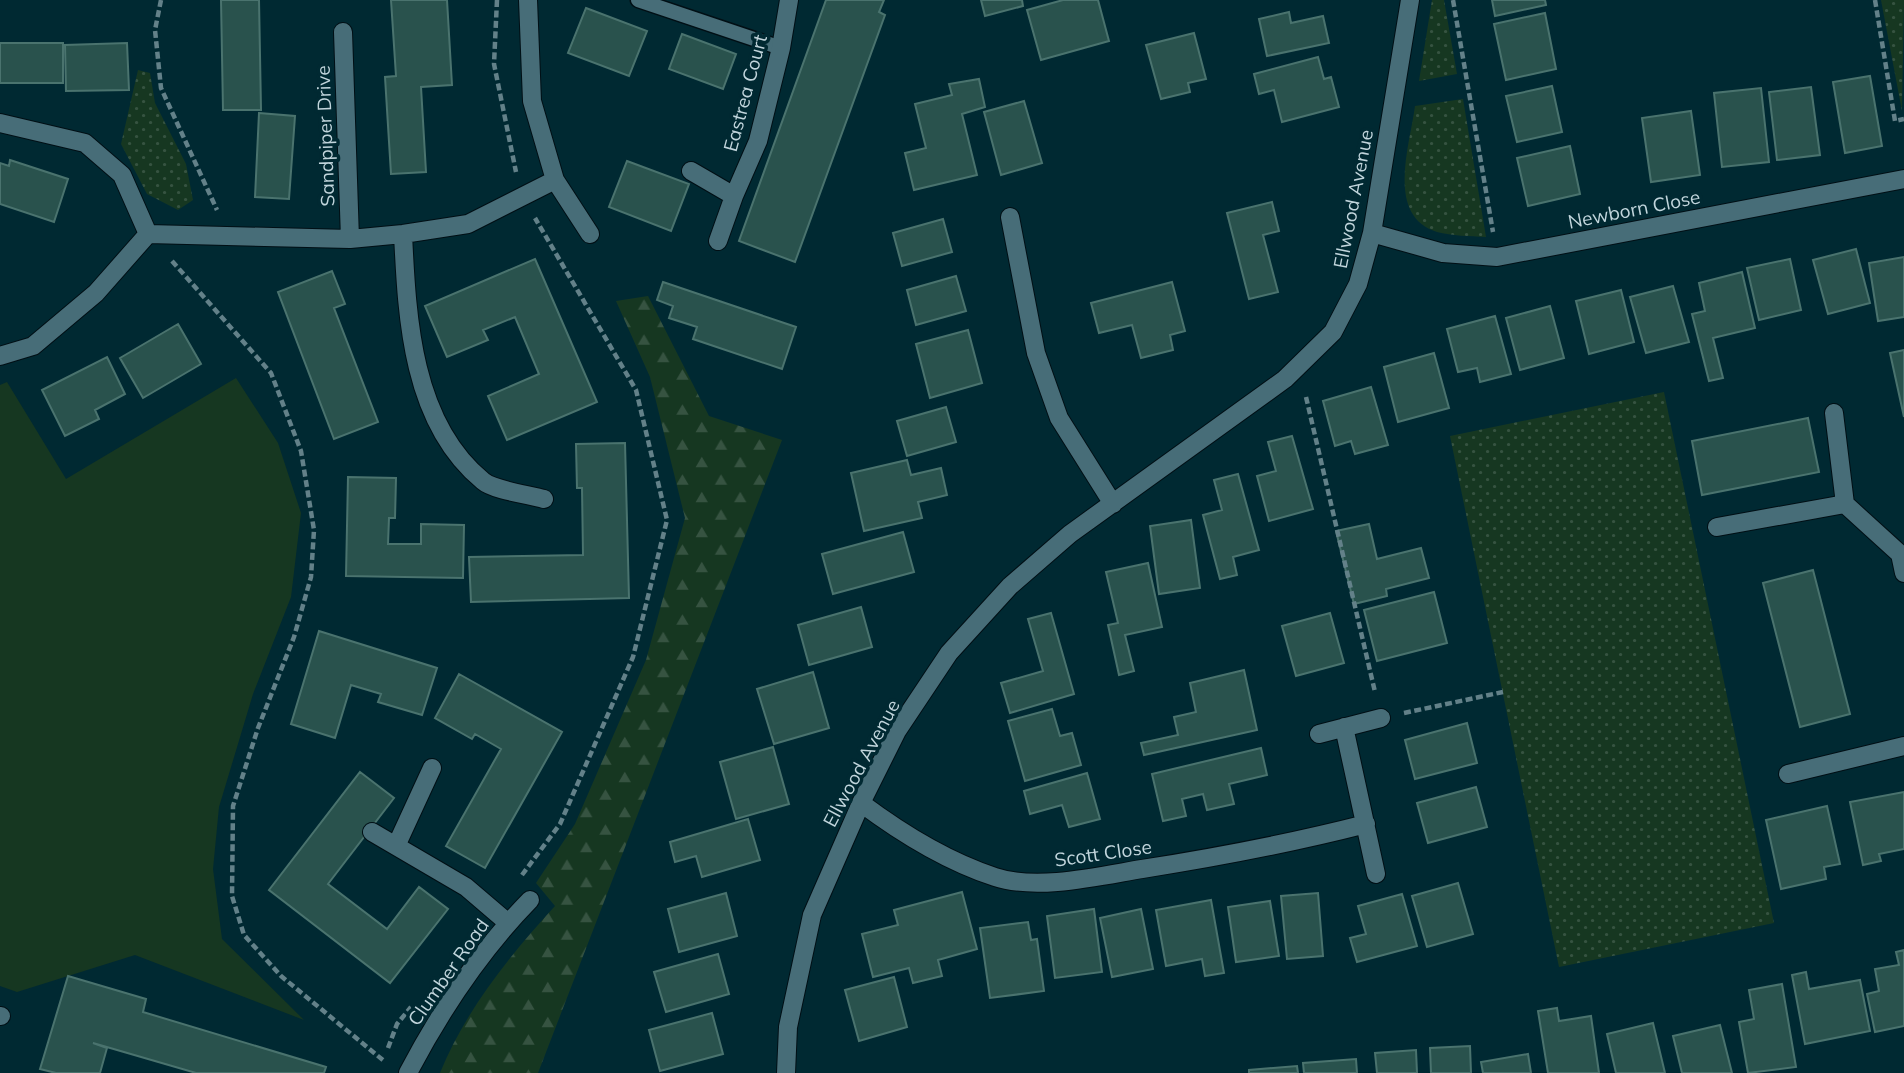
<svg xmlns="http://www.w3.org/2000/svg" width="1904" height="1073" font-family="Mulish,sans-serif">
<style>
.grass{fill:url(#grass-dots)}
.forest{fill:url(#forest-firs)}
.green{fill:#163721}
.building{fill:#29524d;stroke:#4a736e;stroke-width:2}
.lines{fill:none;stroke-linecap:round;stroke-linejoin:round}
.lane-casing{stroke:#000f15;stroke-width:17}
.street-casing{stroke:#000f15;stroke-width:20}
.path{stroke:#638189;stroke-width:4.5;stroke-dasharray:7 3.5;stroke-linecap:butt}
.lane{stroke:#476d78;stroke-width:14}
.street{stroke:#476d78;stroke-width:18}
.labels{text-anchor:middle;stroke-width:7;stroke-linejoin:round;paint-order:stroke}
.street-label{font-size:19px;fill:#c1d5dc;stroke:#002932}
</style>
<defs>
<pattern id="grass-dots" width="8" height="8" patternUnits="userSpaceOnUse" patternTransform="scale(1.75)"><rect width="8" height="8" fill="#163721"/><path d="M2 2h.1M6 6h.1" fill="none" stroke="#365341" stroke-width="1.8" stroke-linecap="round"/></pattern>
<pattern id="forest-firs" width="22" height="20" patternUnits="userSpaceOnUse" patternTransform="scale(1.75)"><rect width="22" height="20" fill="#163721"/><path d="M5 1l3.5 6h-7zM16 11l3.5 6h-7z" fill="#365341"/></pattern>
</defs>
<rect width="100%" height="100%" fill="#002932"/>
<path class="grass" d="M 1432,0 L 1444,0 L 1457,74 L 1419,81 Z
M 1881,0 L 1904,0 L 1902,111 Z
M 138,70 L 150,73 L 155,103 L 186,164 L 193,200 L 178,210 L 147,194 L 121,144 Z
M 1463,99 L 1486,237 C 1470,236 1452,236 1437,232 C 1385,216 1410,145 1415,106 Z
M 1664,392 L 1774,923 L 1559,967 L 1450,436 Z"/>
<path class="forest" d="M 648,296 L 709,416 L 782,440 L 538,1073 L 440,1073 C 465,1011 510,955 555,906 L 536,883 L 575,824 L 646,660 L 685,518 L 650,377 L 616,301 Z"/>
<path class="green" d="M 236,378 L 278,443 L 301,513 L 291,597 L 253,694 L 219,807 L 213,869 L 222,939 L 304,1020 L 135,955 L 17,992 L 0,986 L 0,385 L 7,382 L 66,479 Z"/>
<path class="building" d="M 221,0 L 259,0 L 261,110 L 223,110 Z
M 391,0 L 447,0 L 452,85 L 421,87 L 426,172 L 391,174 L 385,77 L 396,76 Z
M 826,0 L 884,0 L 879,12 L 885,15 L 795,262 L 739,241 Z
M 981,0 L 1022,0 L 1023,6 L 985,16 Z
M 1063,0 L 1098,0 L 1109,41 L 1041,60 L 1027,10 Z
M 1492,0 L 1545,0 L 1546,5 L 1495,16 Z
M 586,8 L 647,31 L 629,76 L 568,53 Z
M 1289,12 L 1291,23 L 1323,16 L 1329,43 L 1267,56 L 1259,19 Z
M 1545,13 L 1556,69 L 1506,80 L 1494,24 Z
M 1194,33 L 1206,79 L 1188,83 L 1190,92 L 1161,99 L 1146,45 Z
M 682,34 L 736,54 L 723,89 L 669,69 Z
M 0,43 L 63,43 L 63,83 L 0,83 Z
M 127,43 L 129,90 L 66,91 L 65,45 Z
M 1318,57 L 1324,79 L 1331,77 L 1339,107 L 1282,122 L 1274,90 L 1259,94 L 1254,74 Z
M 1870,76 L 1882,146 L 1845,153 L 1833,82 Z
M 979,79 L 985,107 L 962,114 L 977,175 L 914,190 L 905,153 L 926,148 L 915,104 L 952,95 L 949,84 Z
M 1552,86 L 1562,132 L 1517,142 L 1506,96 Z
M 1811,87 L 1820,155 L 1777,160 L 1769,92 Z
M 1761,88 L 1769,162 L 1722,167 L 1714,93 Z
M 1024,101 L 1042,163 L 1001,175 L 984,112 Z
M 1691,111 L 1700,175 L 1651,182 L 1642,118 Z
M 259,113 L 295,116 L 289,199 L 255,197 Z
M 1570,146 L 1580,194 L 1528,206 L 1517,158 Z
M 10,160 L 68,179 L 54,222 L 0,204 L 0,163 L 9,166 Z
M 627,161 L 689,184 L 671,231 L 609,207 Z
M 1272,202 L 1279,231 L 1263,235 L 1278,292 L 1249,299 L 1227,213 Z
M 943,219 L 952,252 L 902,266 L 893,233 Z
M 1856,249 L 1870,303 L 1828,314 L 1813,260 Z
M 1904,257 L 1904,317 L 1878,321 L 1869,263 Z
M 535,259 L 597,402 L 507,440 L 488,396 L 539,374 L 515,317 L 483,330 L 488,340 L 447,357 L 425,306 Z
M 1790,259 L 1801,310 L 1759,320 L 1747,268 Z
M 332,271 L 345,304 L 334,308 L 378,422 L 334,439 L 278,292 Z
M 1742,272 L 1755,328 L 1713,338 L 1723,378 L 1709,381 L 1692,314 L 1705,311 L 1699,283 Z
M 956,276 L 966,311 L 916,325 L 907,290 Z
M 663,282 L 796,327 L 782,369 L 693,339 L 697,327 L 669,318 L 673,306 L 657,300 Z
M 1172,282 L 1185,331 L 1170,335 L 1173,350 L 1141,358 L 1132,325 L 1099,333 L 1091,303 Z
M 1673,286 L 1689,342 L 1646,353 L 1630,297 Z
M 1621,290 L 1634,342 L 1589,354 L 1576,301 Z
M 1550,306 L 1564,358 L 1520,370 L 1506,318 Z
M 1495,316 L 1511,374 L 1480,382 L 1477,368 L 1458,372 L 1447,329 Z
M 178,324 L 201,364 L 143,398 L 120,358 Z
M 968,330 L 982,383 L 930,398 L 916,344 Z
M 1904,350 L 1904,417 L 1890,353 Z
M 1434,353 L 1449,408 L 1398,422 L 1384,367 Z
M 107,357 L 125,394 L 95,410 L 99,419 L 65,436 L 42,390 Z
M 1371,387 L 1388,445 L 1355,454 L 1351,441 L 1335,446 L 1323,401 Z
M 946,407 L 956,442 L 907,456 L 897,421 Z
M 1808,418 L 1819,472 L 1702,495 L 1692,441 Z
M 1292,436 L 1313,509 L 1269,521 L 1257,476 L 1276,471 L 1268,442 Z
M 625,443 L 629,598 L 471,602 L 469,557 L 583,555 L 582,488 L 577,488 L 576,444 Z
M 907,460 L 911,475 L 941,468 L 947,495 L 918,502 L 922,518 L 864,531 L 851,473 Z
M 1238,474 L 1259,550 L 1233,557 L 1237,575 L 1220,579 L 1203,515 L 1222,510 L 1214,480 Z
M 348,477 L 396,478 L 395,518 L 389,518 L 388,544 L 421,544 L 421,524 L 464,525 L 463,578 L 346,576 Z
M 1191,520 L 1200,588 L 1159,594 L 1150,526 Z
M 1369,524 L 1377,559 L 1421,548 L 1429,578 L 1386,589 L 1387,596 L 1354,604 L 1336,531 Z
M 903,532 L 914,572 L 833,594 L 822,554 Z
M 1148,563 L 1162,627 L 1125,635 L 1134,671 L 1119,675 L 1108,625 L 1118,623 L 1106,572 Z
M 1813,570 L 1850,714 L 1800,727 L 1763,583 Z
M 1434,592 L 1447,643 L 1377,661 L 1364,610 Z
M 861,607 L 872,647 L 809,665 L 798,625 Z
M 1051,613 L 1074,694 L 1010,713 L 1001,683 L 1043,671 L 1028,619 Z
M 1330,613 L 1344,663 L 1296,676 L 1282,626 Z
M 319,631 L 437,668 L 422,715 L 378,702 L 381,694 L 351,685 L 335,738 L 291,724 Z
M 1244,670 L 1257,730 L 1144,755 L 1141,743 L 1178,735 L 1174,717 L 1196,712 L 1190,683 Z
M 813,672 L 829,728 L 774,744 L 757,689 Z
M 459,674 L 562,732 L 485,868 L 446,846 L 501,749 L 475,734 L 472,739 L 435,718 Z
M 1052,709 L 1060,736 L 1072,733 L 1081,765 L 1025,781 L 1008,721 Z
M 1467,723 L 1477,763 L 1415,779 L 1405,740 Z
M 773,747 L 789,804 L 736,819 L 720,762 Z
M 1261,748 L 1267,775 L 1229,784 L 1234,804 L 1207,810 L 1203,794 L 1182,799 L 1186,816 L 1163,821 L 1152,774 Z
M 360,772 L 394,798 L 328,884 L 387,929 L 419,887 L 448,909 L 390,983 L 269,890 Z
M 1087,773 L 1100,819 L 1069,827 L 1062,805 L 1030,814 L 1024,791 Z
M 1476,787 L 1487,827 L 1428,843 L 1417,803 Z
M 1904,792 L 1904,849 L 1879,854 L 1881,861 L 1863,865 L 1850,802 Z
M 1827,806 L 1840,864 L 1824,867 L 1826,879 L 1781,889 L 1766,820 Z
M 748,819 L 760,860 L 702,877 L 696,856 L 675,862 L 670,842 Z
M 1458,883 L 1473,934 L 1427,947 L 1412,896 Z
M 962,892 L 977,949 L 938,960 L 942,976 L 913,983 L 909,968 L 873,977 L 862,934 L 898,925 L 894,910 Z
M 726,893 L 737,936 L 679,952 L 668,909 Z
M 1318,893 L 1323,956 L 1287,959 L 1281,896 Z
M 1402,894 L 1417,946 L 1357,962 L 1350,938 L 1366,934 L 1358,906 Z
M 1211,900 L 1224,973 L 1205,976 L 1202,959 L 1166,966 L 1156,910 Z
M 1270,901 L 1279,956 L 1236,962 L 1228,907 Z
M 1094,909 L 1102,972 L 1055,978 L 1047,916 Z
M 1141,909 L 1153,969 L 1112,977 L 1100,918 Z
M 1028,922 L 1031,940 L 1037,939 L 1044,991 L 990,998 L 980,928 Z
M 1904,950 L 1904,1026 L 1875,1032 L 1867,994 L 1879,991 L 1875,969 L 1899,965 L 1896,952 Z
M 718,954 L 729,994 L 666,1012 L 654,972 Z
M 1806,972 L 1809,989 L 1860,980 L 1870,1031 L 1805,1044 L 1792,975 Z
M 68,976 L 146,999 L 143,1012 L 326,1067 L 324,1073 L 196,1073 L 93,1043 L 107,1048 L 100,1073 L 56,1073 L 40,1069 Z
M 894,977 L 907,1027 L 859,1041 L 845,990 Z
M 1782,984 L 1796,1067 L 1748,1073 L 1739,1022 L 1754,1019 L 1749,990 Z
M 1557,1008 L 1559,1021 L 1591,1016 L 1599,1073 L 1548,1073 L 1538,1011 Z
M 712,1013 L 723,1054 L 660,1071 L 649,1030 Z
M 1653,1023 L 1665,1073 L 1616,1073 L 1607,1034 Z
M 1720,1025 L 1732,1073 L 1682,1073 L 1673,1036 Z
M 1470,1046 L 1471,1073 L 1431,1073 L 1430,1048 Z
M 1416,1050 L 1417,1073 L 1377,1073 L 1375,1053 Z
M 1528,1054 L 1531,1073 L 1483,1073 L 1481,1062 Z
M 1356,1059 L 1357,1073 L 1304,1073 L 1303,1063 Z
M 1297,1066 L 1298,1073 L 1249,1073 L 1249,1070 Z"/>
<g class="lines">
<defs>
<path id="lane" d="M 638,0 L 781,48"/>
<path id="street" d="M 528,0 L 532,101 L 555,180 L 590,234
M 343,32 L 350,239
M 0,123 L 85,143 L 122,175 L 148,234 L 350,239 L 403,234 L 468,224 L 555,180
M 691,171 L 734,196 L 718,241
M 734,196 L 758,141 L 781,48 L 789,0
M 1010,217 L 1036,353 L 1059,418 L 1113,504
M 1372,233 L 1443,253 L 1497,257 L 1904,179
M 403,234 C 407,319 412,423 483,481 C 493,490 530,495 544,499
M 0,356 L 33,346 L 96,293 L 148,234
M 1834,413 L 1845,504
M 1717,527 L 1845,504 L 1900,554 L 1904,573
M 1344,727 L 1376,874
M 1319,734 L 1381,718
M 1788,774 L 1904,746
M 861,803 C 901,833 946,861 995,877 C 1037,891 1100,876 1142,869 C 1218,857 1292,843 1366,824
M 372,832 L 466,887 L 508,923
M 397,844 L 432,768
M 0,1016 L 1,1016
M 408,1073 C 441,1010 480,951 530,900
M 786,1073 L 788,1027 L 812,915 L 861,803 L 897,731 L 949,653 L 1010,586 L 1070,534 L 1285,379 L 1333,332 L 1358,284 L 1372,233 L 1410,0"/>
</defs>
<use href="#lane" class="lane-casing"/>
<use href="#street" class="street-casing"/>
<path class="path" d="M 161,0 L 155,30 L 161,88 L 217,210
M 497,0 L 494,64 L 516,172
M 1453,0 L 1493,232
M 1875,0 L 1895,121 L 1904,119
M 172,261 L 271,373 L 301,451 L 314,530 L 311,577 L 294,637 L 258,728 L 233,806 L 232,896 L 244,935 L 281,976 L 384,1061
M 1306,397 L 1375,692
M 1404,713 L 1503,692
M 522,875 L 560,824 L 633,657 L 667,520 L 636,390 L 535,218
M 388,1048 L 397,1024 L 411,1007"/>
<use href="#lane" class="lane"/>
<use href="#street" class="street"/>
</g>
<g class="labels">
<g class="street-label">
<text transform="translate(745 93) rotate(-75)" y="7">Eastrea Court</text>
<text transform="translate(325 136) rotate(-92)" y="7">Sandpiper Drive</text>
<text transform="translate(1353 199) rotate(-79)" y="7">Ellwood Avenue</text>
<text transform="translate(1634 209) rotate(-11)" y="7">Newborn Close</text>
<text transform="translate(861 763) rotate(-62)" y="7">Ellwood Avenue</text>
<text transform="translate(1103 853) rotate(-8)" y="7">Scott Close</text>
<text transform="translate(448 972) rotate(-55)" y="7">Clumber Road</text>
</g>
</g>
</svg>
